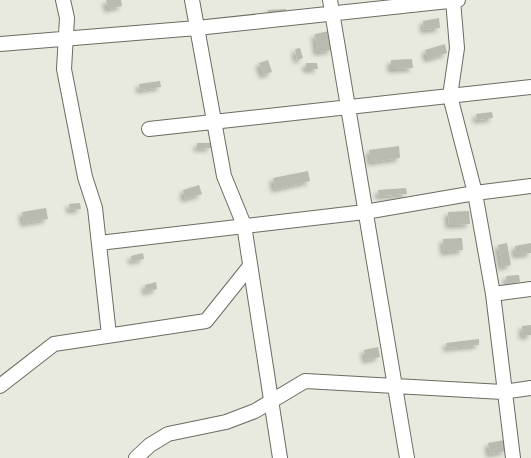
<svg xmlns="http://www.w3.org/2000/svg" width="531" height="458" font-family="Inter,sans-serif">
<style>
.building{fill:#b9bbb0;filter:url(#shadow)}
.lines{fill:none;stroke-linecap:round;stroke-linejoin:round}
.minor-casing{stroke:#6b6c62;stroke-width:16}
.minor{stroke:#fff;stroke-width:14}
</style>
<defs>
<filter id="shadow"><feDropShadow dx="-3.5" dy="3.5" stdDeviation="2" flood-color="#0004"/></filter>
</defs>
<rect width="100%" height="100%" fill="#e8eadf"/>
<path class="building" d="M 106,0 L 121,0 L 122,6 L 108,9 Z
M 286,9 L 286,14 L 268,15 L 268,10 Z
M 439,18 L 440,28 L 424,30 L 423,21 Z
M 329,31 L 332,50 L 317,52 L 315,34 Z
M 445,44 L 447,53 L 428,59 L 425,50 Z
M 300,48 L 303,58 L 297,60 L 295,49 Z
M 412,59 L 413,68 L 391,69 L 391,60 Z
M 268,60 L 272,72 L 263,75 L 259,63 Z
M 306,63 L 317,63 L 318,69 L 306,69 Z
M 160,81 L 161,87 L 140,90 L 139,84 Z
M 492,112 L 493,118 L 477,120 L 476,114 Z
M 197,143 L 211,143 L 211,148 L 197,148 Z
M 399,146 L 400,158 L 371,162 L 369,150 Z
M 308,171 L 310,181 L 275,189 L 273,178 Z
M 199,185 L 202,194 L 185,199 L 183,190 Z
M 406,188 L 407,194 L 379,196 L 378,190 Z
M 80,203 L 81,209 L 70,210 L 69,204 Z
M 46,208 L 48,219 L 24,223 L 22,212 Z
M 469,211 L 470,224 L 449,225 L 448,212 Z
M 462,238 L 463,250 L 444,252 L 443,239 Z
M 507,243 L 511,265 L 502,267 L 498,245 Z
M 531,243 L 531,253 L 516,255 L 515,246 Z
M 143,253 L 144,259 L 132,261 L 131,256 Z
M 519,275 L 520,282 L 507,284 L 506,276 Z
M 156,282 L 157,289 L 146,292 L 145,285 Z
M 531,325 L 531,335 L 523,336 L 522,326 Z
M 479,339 L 479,345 L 447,348 L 446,343 Z
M 378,347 L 380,357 L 366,360 L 364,350 Z
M 504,440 L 506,451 L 490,454 L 488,443 Z"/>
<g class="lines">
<defs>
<path id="minor" d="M 63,0 L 67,18 L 64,69 L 85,177 L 95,208 L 109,335
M 192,0 L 224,176 L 244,225 L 280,458
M 330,0 L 407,458
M 453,0 L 457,48 L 450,96 L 475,193 L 493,294 L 513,458
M 0,44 L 197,28 L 458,0
M 149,129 L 531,87
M 99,243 L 365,212 L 475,193 L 531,186
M 493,294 L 531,289
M 0,386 L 54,344 L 206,321 L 250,266
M 136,458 L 150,445 L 168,434 L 226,422 L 255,411 L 305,381 L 503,392 L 531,388"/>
</defs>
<use href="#minor" class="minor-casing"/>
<use href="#minor" class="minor"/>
</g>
</svg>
